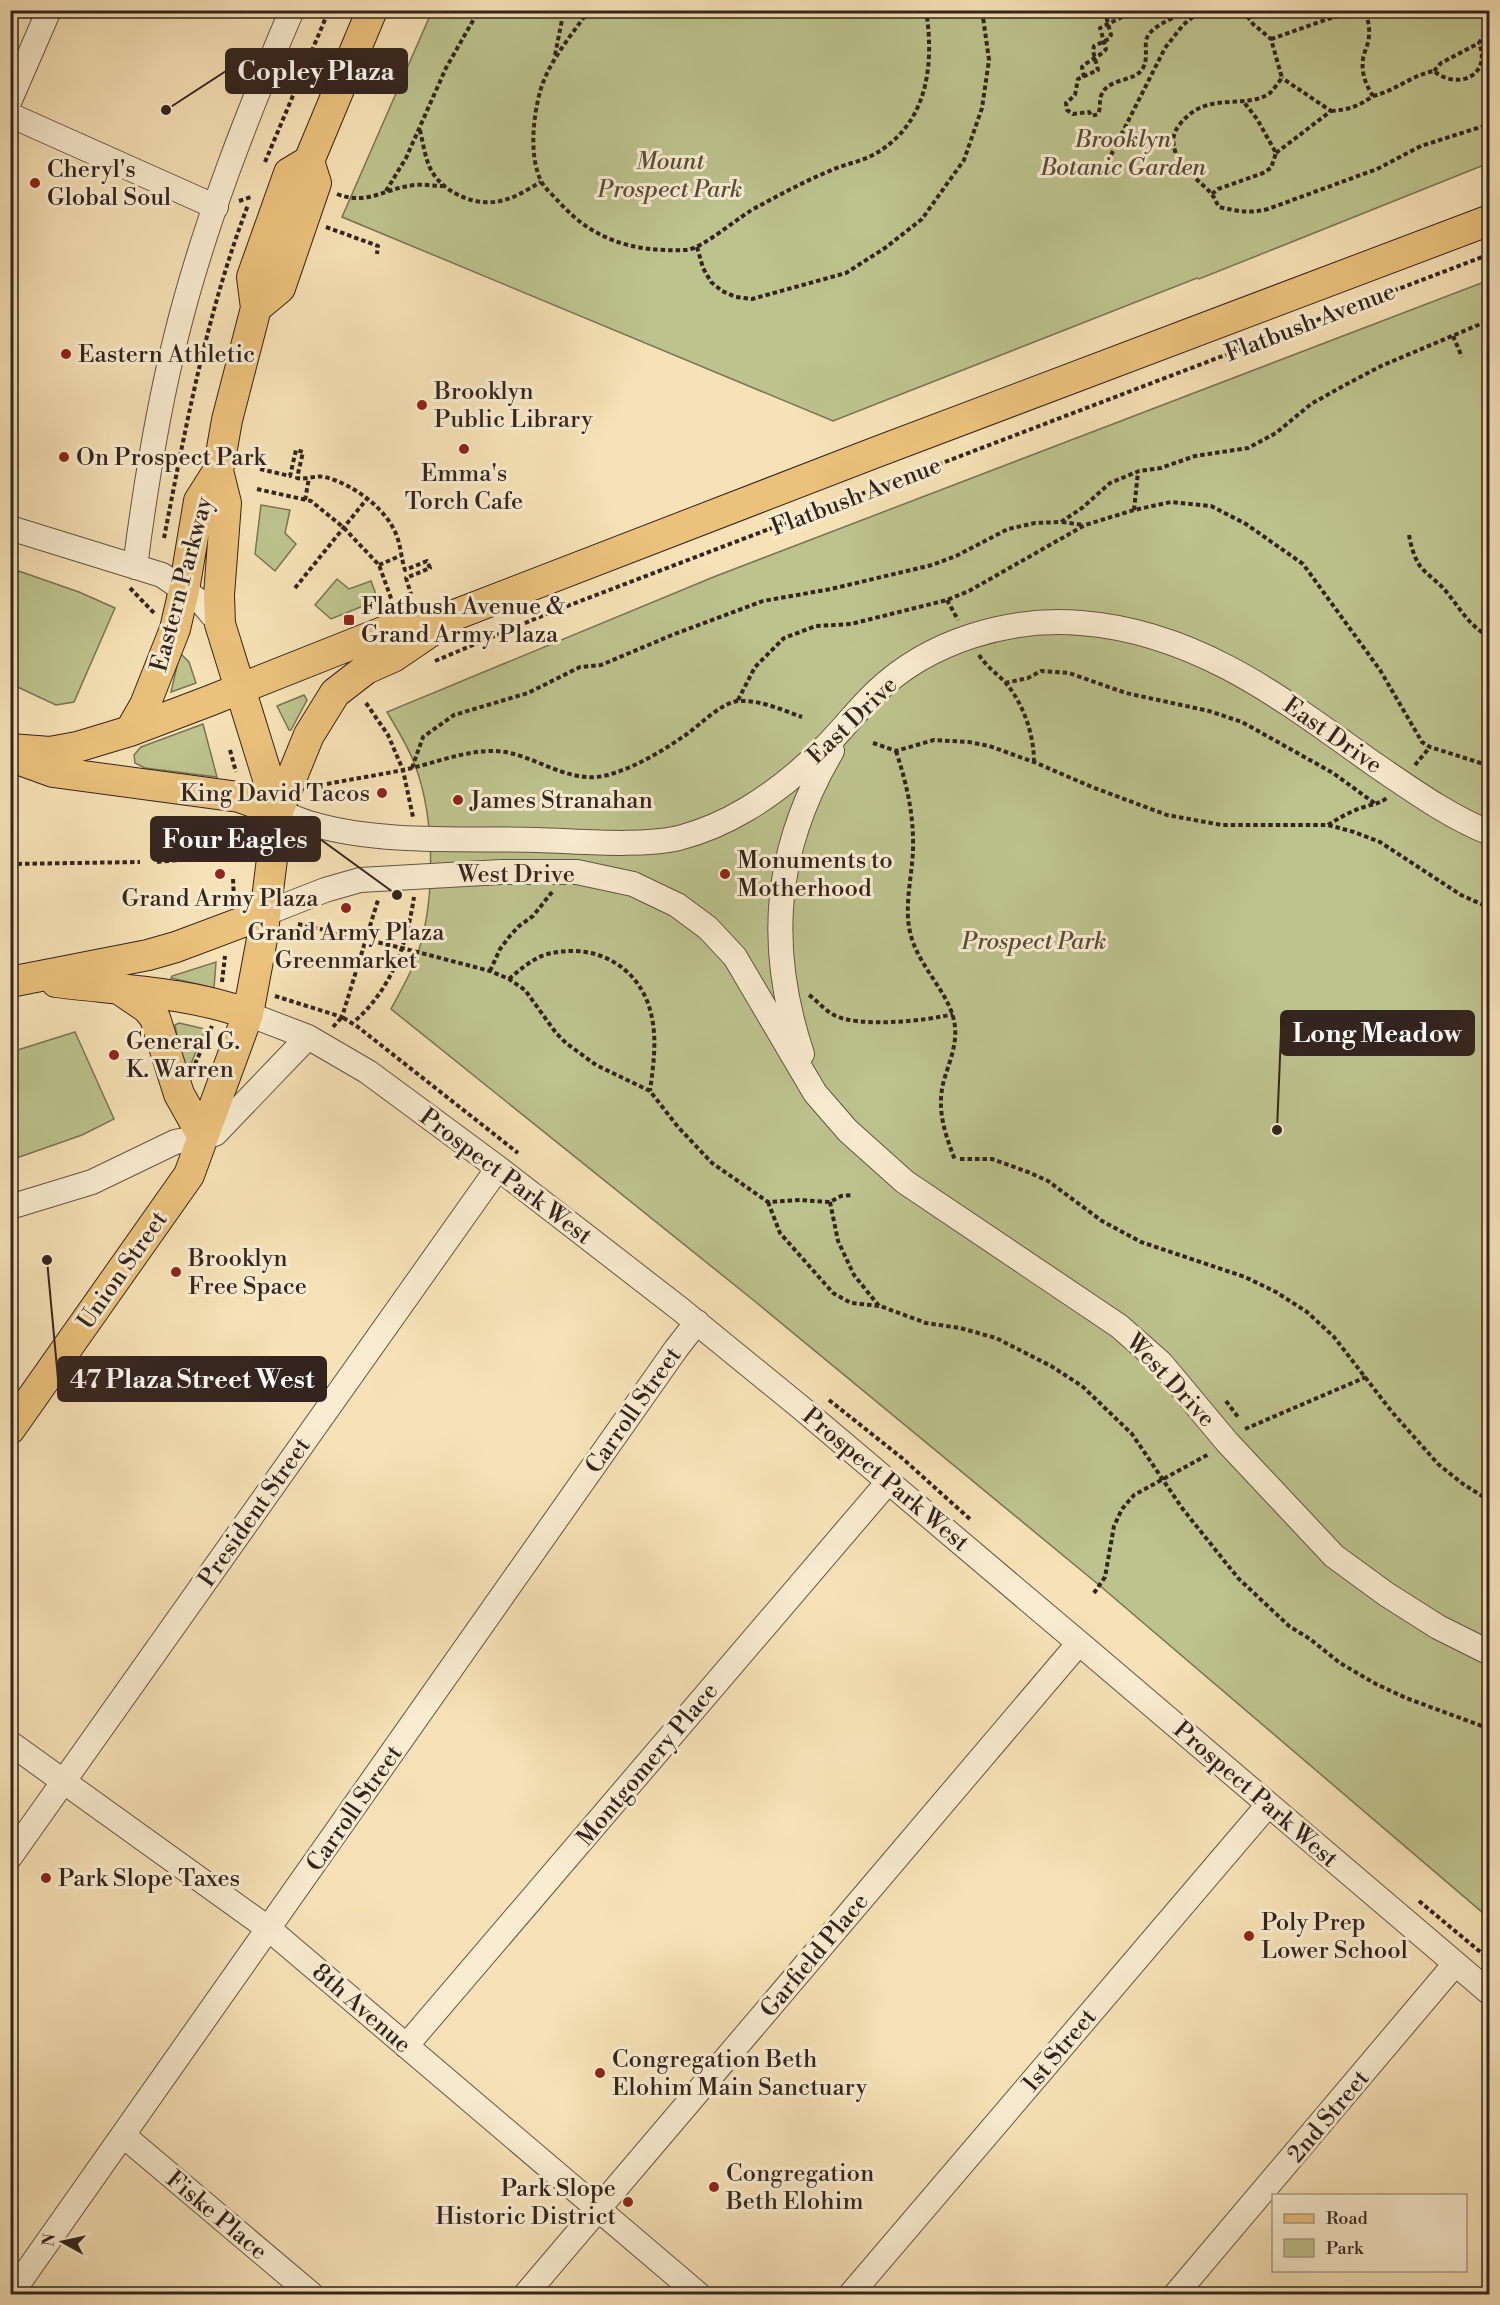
<svg xmlns="http://www.w3.org/2000/svg" width="1500" height="2305" font-family="'Libre Bodoni',serif">
<style>
.green{fill:#bdc38d;stroke:#787456;stroke-width:1.5}
.lines{fill:none;stroke-linecap:round;stroke-linejoin:round}
.minor-casing{stroke:#645445;stroke-width:26}
.major-casing{stroke:#33241f;stroke-width:32}
.path{stroke:#33241f;stroke-width:4;stroke-dasharray:4.5 3;stroke-linecap:butt}
.minor{stroke:#f9ecd0;stroke-width:24}
.major{stroke:#ebc17b;stroke-width:30}
.poi-dot{fill:#8f2418;stroke:#f9ecd0;stroke-width:2}
.labels{text-anchor:middle;stroke-width:6;stroke-linejoin:round;paint-order:stroke}
.park-label{font-size:24px;font-style:italic;fill:#564c3a;stroke:#f9ecd0}
.poi-label{font-size:24px;fill:#33241f;stroke:#f9ecd0;text-anchor:start}
.street-label{font-size:24px;fill:#33241f;stroke:#f9ecd0}
.leader{fill:none;stroke:#33241f;stroke-width:2}
.callout-dot{fill:#33241f;stroke:#f9ecd0;stroke-width:2}
.callout{fill:#33241f;stroke:#33241f;stroke-width:2}
.callout-label{font-size:26px;text-anchor:middle;font-weight:bold;fill:#fff}
</style>
<rect width="100%" height="100%" fill="#f6e2b6"/>
<filter id="stains"><feTurbulence type="fractalNoise" baseFrequency=".00333" numOctaves="4"/><feColorMatrix values="0 0 0 0 .2 0 0 0 0 .09 0 0 0 0 .02 0 0 0 .5 -.17"/></filter>
<radialGradient id="worn" r=".72"><stop offset=".6" stop-color="#630" stop-opacity="0"/><stop offset="1" stop-color="#630" stop-opacity=".3"/></radialGradient>
<path class="green" d="M 432,11 L 1489,11 L 1489,163 L 1199,279 L 1197,278 L 833,421 L 342,217 Z
M 1489,280 L 1489,1918 L 1099,1585 L 752,1299 L 391,1009 C 399,994 407,980 414,964 C 436,908 436,821 415,765 C 408,746 397,729 387,712 L 716,576 Z
M 261,505 L 290,510 L 285,533 L 296,544 L 275,571 L 255,554 Z
M 10,568 L 79,592 L 115,608 L 74,702 L 56,705 L 11,684 Z
M 337,579 L 349,589 L 371,581 L 378,600 L 331,619 L 315,605 Z
M 180,653 L 189,662 L 196,683 L 171,692 Z
M 304,695 L 307,700 L 291,730 L 289,730 L 277,706 Z
M 203,724 L 217,777 L 145,768 L 135,763 L 134,755 L 141,747 Z
M 216,962 L 214,988 L 171,978 L 172,976 Z
M 179,1023 L 205,1029 L 189,1069 L 186,1071 L 183,1068 L 175,1025 Z
M 75,1032 L 114,1119 L 82,1135 L 11,1160 L 11,1052 Z"/>
<g class="lines">
<defs>
<path id="minor" d="M 10,100 L 49,10
M 10,115 L 216,207
M 10,528 L 162,575 L 202,603 L 220,624
M 135,567 C 145,489 157,413 176,337 C 203,227 247,115 292,10
M 278,811 C 290,816 303,822 316,825 C 384,844 467,838 537,840 C 579,841 640,847 679,838 C 702,832 727,821 747,809 C 776,792 802,770 826,746 C 843,729 858,709 876,692 C 929,641 1009,617 1081,623 C 1197,632 1283,699 1374,764 C 1411,789 1448,816 1490,833
M 264,914 L 325,890 L 360,880 L 501,872 L 577,872 L 633,884 L 677,905 L 708,928 L 735,957 L 815,1093 L 848,1131 L 905,1182 L 1119,1326 L 1161,1363 L 1227,1442 L 1334,1556 L 1386,1594 L 1438,1627 L 1490,1653
M 248,1014 L 308,1037 L 368,1072 L 498,1168 L 680,1309 L 799,1406 L 1092,1654 L 1490,1993
M 802,1054 C 766,946 774,849 832,751
M 10,1207 L 92,1182 L 175,1142 L 215,1134 L 308,1037
M 10,1743 L 269,1929 L 698,2294
M 10,1857 L 498,1168
M 406,2046 L 888,1482
M 124,2136 L 311,2294
M 11,2294 L 676,1349 L 697,1322
M 526,2294 L 1079,1643
M 851,2294 L 1268,1805
M 1176,2294 L 1455,1964"/>
<path id="major" d="M 256,308 L 280,288 L 316,183 L 309,161
M 130,731 L 145,705 L 175,629 L 184,590 L 199,501 L 218,471 L 227,420 L 256,308 L 252,277 L 289,173 L 309,161 L 372,10
M 10,749 L 50,752 L 77,747 L 130,731 L 209,701 L 388,630 L 452,616 L 874,453 L 1490,220
M 17,759 L 53,772 L 239,797 L 278,811
M 278,811 L 309,735 L 335,693 L 366,669 L 393,657 L 440,625
M 10,982 L 148,955 L 176,947 L 264,914
M 56,982 C 119,990 188,992 248,1014
M 122,991 L 147,1008 L 155,1018 L 179,1094 L 203,1137
M 10,1429 L 189,1175 L 248,1014 L 262,939 L 278,811 L 220,624 L 219,595 L 226,503 L 218,471"/>
</defs>
<use href="#minor" class="minor-casing"/>
<use href="#major" class="major-casing"/>
<path class="path" d="M 589,10 C 571,36 548,62 540,92 C 533,118 529,156 541,181 C 545,189 554,196 559,202 C 594,241 634,252 686,250 C 703,249 740,215 759,206 C 783,193 807,180 832,170 C 845,164 859,162 871,156 C 927,127 935,67 926,10
M 1243,10 L 1253,24 L 1271,39 L 1282,78 C 1278,83 1274,89 1270,93 C 1244,111 1208,89 1180,124 C 1172,134 1172,142 1176,154 C 1183,169 1198,180 1210,192 C 1214,196 1216,202 1219,207 C 1237,211 1250,214 1268,209 L 1377,169 L 1421,146 L 1490,124
M 1122,17 L 1119,12 L 1113,11 L 1106,16 L 1111,35 L 1109,39 L 1094,46 L 1093,51 L 1098,70 L 1078,79 L 1075,95 L 1066,103 L 1067,110 L 1073,114 L 1089,112 L 1092,116 L 1098,114 C 1101,108 1099,102 1101,96 C 1107,77 1135,83 1143,68 C 1148,58 1145,51 1146,41 C 1148,28 1168,21 1178,15 L 1180,10
M 1271,39 L 1331,18 L 1363,10
M 555,55 L 564,10
M 1434,71 L 1441,63 L 1479,43
M 1084,77 L 1082,67 C 1089,60 1101,56 1106,49 L 1100,28 L 1128,14 L 1130,10
M 1373,96 C 1395,91 1412,75 1434,71 C 1458,91 1492,75 1479,43 L 1490,25
M 1331,111 C 1348,110 1359,106 1373,96 C 1366,85 1361,73 1363,59 C 1364,51 1369,44 1369,35 C 1370,27 1367,18 1366,10
M 420,130 C 423,143 425,158 431,170 C 444,194 478,208 504,200 C 517,197 530,188 541,182
M 1276,153 L 1331,111 L 1282,78
M 1111,155 L 1165,48 L 1183,25 L 1201,10
M 265,162 L 329,10
M 386,191 L 406,158 L 446,68 L 479,10
M 337,194 C 367,206 385,188 415,185 C 424,184 434,186 443,186
M 1212,194 L 1218,189 L 1263,173 L 1271,168 L 1276,153 L 1257,119 L 1243,101
M 239,201 L 251,197
M 326,227 L 378,246 L 377,254
M 697,247 L 703,268 L 711,282 L 722,291 L 736,297 L 752,299 L 846,273 L 885,248 L 922,219 L 964,160 L 982,108 L 989,60 L 982,10
M 1453,336 L 1462,357
M 260,469 L 290,476 L 296,450 L 303,452 L 297,478 C 307,480 315,475 325,477 C 352,484 385,507 396,534 C 401,546 401,558 405,570 L 427,561 L 430,568 L 406,578 L 411,594
M 257,489 L 311,501 L 343,527 L 379,565 L 392,601
M 305,500 L 309,478
M 1134,510 L 1138,472
M 1062,522 L 1084,525
M 1409,535 C 1411,546 1414,557 1420,566 C 1427,575 1437,581 1444,589 C 1459,606 1468,626 1490,637
M 164,538 C 186,425 207,312 248,205
M 379,565 L 402,555
M 130,588 L 154,613
M 295,588 L 370,495
M 947,600 L 958,620
M 979,655 C 986,666 996,673 1005,682 C 1023,703 1034,734 1034,762
M 435,661 L 549,613 L 1490,254
M 1005,683 L 1028,678 L 1041,671 L 1069,673 L 1126,693 L 1209,711 L 1242,722 L 1333,773 L 1377,805
M 738,700 L 755,667 L 784,638 L 816,626 L 851,624 L 947,600 L 969,591 L 1085,525 L 1134,510 L 1171,502 L 1211,506 L 1246,524 L 1303,564 L 1380,670 L 1422,742 L 1430,747 L 1490,766
M 366,703 L 388,735 L 403,770 L 413,817
M 873,743 L 896,751 L 934,740 L 969,742 L 989,746 L 1034,762 L 1092,787 L 1167,815 L 1222,825 L 1328,825 L 1354,832 L 1380,842 L 1461,895 L 1490,908
M 230,750 L 236,772
M 896,751 C 907,785 914,815 913,850 C 912,877 904,906 910,932 C 918,968 952,994 955,1027 C 957,1045 949,1063 944,1080 C 936,1109 945,1134 955,1160
M 1415,765 L 1430,747
M 412,768 L 423,737 L 454,715 L 528,693 L 580,667 L 601,665 L 672,635 L 763,601 L 831,589 L 932,565 L 956,556 L 1008,529 L 1035,523 L 1061,522 L 1082,508 L 1110,483 L 1139,471 L 1161,468 L 1195,456 L 1248,448 L 1276,433 L 1311,404 L 1345,385 L 1381,366 L 1490,320
M 327,784 C 353,779 378,775 403,770 C 438,763 475,745 510,753 C 544,761 575,786 611,774 C 638,766 664,750 687,734 C 701,724 723,701 740,701 C 761,700 782,710 802,717
M 1328,825 C 1339,818 1351,811 1364,807 C 1373,804 1379,804 1387,798
M 157,862 L 222,856 L 235,848
M 10,864 L 140,862
M 233,879 L 234,899
M 298,924 L 402,948 L 490,971 L 509,979 L 525,990 L 556,1033 L 566,1043 L 596,1065 L 650,1091 L 678,1127 L 712,1163 L 768,1202 L 800,1200 L 830,1202 L 841,1196 L 852,1195
M 490,971 L 500,949 L 509,937 L 519,926 L 533,916 L 552,892
M 509,979 C 522,968 535,956 552,953 C 600,943 643,970 652,1018 C 657,1043 653,1067 650,1091
M 222,982 L 225,956
M 809,995 C 818,1001 824,1010 834,1015 C 857,1028 927,1021 953,1014
M 275,996 L 342,1017 L 378,900
M 356,1020 C 392,988 407,943 414,897
M 333,1027 L 342,1017 L 358,1027 L 518,1153
M 195,1064 L 212,1026
M 960,1159 L 992,1159 L 1028,1172 L 1048,1181 L 1102,1221 L 1141,1242 L 1245,1277 L 1276,1292 L 1307,1312 L 1334,1337 L 1392,1412 L 1438,1464 L 1463,1484 L 1490,1501
M 768,1202 L 780,1233 L 833,1293 L 851,1303 L 880,1306 L 926,1323 L 960,1328 L 996,1338 L 1051,1366 L 1082,1386 L 1132,1434 L 1182,1508 L 1238,1578 L 1289,1626 L 1310,1639 L 1340,1663 L 1376,1684 L 1406,1698 L 1490,1729
M 830,1202 L 838,1241 L 854,1275 L 879,1306
M 829,1400 L 902,1458 L 972,1521
M 1226,1401 L 1238,1417
M 1245,1429 L 1366,1377
M 1094,1593 L 1105,1577 L 1114,1526 L 1122,1509 L 1134,1495 L 1209,1454
M 1419,1901 L 1490,1960"/>
<use href="#minor" class="minor"/>
<use href="#major" class="major"/>
</g>
<g class="poi-dot">
<circle cx="35" cy="183" r="6"/>
<circle cx="66" cy="354" r="6"/>
<circle cx="422" cy="405" r="6"/>
<circle cx="464" cy="449" r="6"/>
<circle cx="64" cy="457" r="6"/>
<rect x="343" y="614" width="12" height="12" rx="3"/>
<circle cx="382" cy="793" r="6"/>
<circle cx="458" cy="800" r="6"/>
<circle cx="220" cy="874" r="6"/>
<circle cx="725" cy="874" r="6"/>
<circle cx="346" cy="908" r="6"/>
<circle cx="114" cy="1055" r="6"/>
<circle cx="176" cy="1272" r="6"/>
<circle cx="46" cy="1878" r="6"/>
<circle cx="1249" cy="1936" r="6"/>
<circle cx="600" cy="2073" r="6"/>
<circle cx="714" cy="2187" r="6"/>
<circle cx="628" cy="2202" r="6"/>
</g>
<g class="labels">
<g class="park-label">
<text x="1123" y="147">Brooklyn<tspan x="1123" dy="28">Botanic Garden</tspan></text>
<text x="670" y="169">Mount<tspan x="670" dy="28">Prospect Park</tspan></text>
<text x="1034" y="949">Prospect Park</text>
</g>
<g class="poi-label">
<text x="47" y="177">Cheryl's<tspan x="47" dy="28">Global Soul</tspan></text>
<text x="78" y="362">Eastern Athletic</text>
<text x="434" y="399">Brooklyn<tspan x="434" dy="28">Public Library</tspan></text>
<text x="76" y="465">On Prospect Park</text>
<text x="464" y="481" text-anchor="middle">Emma's<tspan x="464" dy="28">Torch Cafe</tspan></text>
<text x="361" y="614">Flatbush Avenue &amp;<tspan x="361" dy="28">Grand Army Plaza</tspan></text>
<text x="370" y="801" text-anchor="end">King David Tacos</text>
<text x="470" y="808">James Stranahan</text>
<text x="737" y="868">Monuments to<tspan x="737" dy="28">Motherhood</tspan></text>
<text x="220" y="906" text-anchor="middle">Grand Army Plaza</text>
<text x="346" y="940" text-anchor="middle">Grand Army Plaza<tspan x="346" dy="28">Greenmarket</tspan></text>
<text x="126" y="1049">General G.<tspan x="126" dy="28">K. Warren</tspan></text>
<text x="188" y="1266">Brooklyn<tspan x="188" dy="28">Free Space</tspan></text>
<text x="58" y="1886">Park Slope Taxes</text>
<text x="1261" y="1930">Poly Prep<tspan x="1261" dy="28">Lower School</tspan></text>
<text x="612" y="2067">Congregation Beth<tspan x="612" dy="28">Elohim Main Sanctuary</tspan></text>
<text x="726" y="2181">Congregation<tspan x="726" dy="28">Beth Elohim</tspan></text>
<text x="616" y="2196" text-anchor="end">Park Slope<tspan x="616" dy="28">Historic District</tspan></text>
</g>
<g class="street-label">
<text transform="translate(1310 322) rotate(-21)" y="8">Flatbush Avenue</text>
<text transform="translate(856 496) rotate(-21)" y="8">Flatbush Avenue</text>
<text transform="translate(181 584) rotate(-75)" y="8">Eastern Parkway</text>
<text transform="translate(852 720) rotate(-44)" y="8">East Drive</text>
<text transform="translate(1333 735) rotate(35)" y="8">East Drive</text>
<text x="516" y="882">West Drive</text>
<text transform="translate(506 1176) rotate(37)" y="8">Prospect Park West</text>
<text transform="translate(122 1270) rotate(-55)" y="8">Union Street</text>
<text transform="translate(1171 1380) rotate(47)" y="8">West Drive</text>
<text transform="translate(633 1410) rotate(-55)" y="8">Carroll Street</text>
<text transform="translate(886 1479) rotate(40)" y="8">Prospect Park West</text>
<text transform="translate(254 1512) rotate(-55)" y="8">President Street</text>
<text transform="translate(647 1764) rotate(-50)" y="8">Montgomery Place</text>
<text transform="translate(1256 1794) rotate(41)" y="8">Prospect Park West</text>
<text transform="translate(354 1808) rotate(-55)" y="8">Carroll Street</text>
<text transform="translate(814 1955) rotate(-50)" y="8">Garfield Place</text>
<text transform="translate(362 2008) rotate(41)" y="8">8th Avenue</text>
<text transform="translate(1059 2050) rotate(-50)" y="8">1st Street</text>
<text transform="translate(1328 2116) rotate(-50)" y="8">2nd Street</text>
<text transform="translate(217 2215) rotate(40)" y="8">Fiske Place</text>
</g>
</g>
<path class="leader" d="M166 110L226 71M397 895L320 839M1277 1130L1281 1033M47 1260L58 1379"/>
<g class="callout-dot">
<circle cx="166" cy="110" r="6"/>
<circle cx="397" cy="895" r="6"/>
<circle cx="1277" cy="1130" r="6"/>
<circle cx="47" cy="1260" r="6"/>
</g>
<g class="callout">
<rect x="226" y="49" width="181" height="44" rx="6"/>
<rect x="151" y="817" width="169" height="44" rx="6"/>
<rect x="1281" y="1011" width="193" height="44" rx="6"/>
<rect x="58" y="1357" width="268" height="44" rx="6"/>
</g>
<g class="callout-label">
<text x="316" y="80">Copley Plaza</text>
<text x="235" y="848">Four Eagles</text>
<text x="1377" y="1042">Long Meadow</text>
<text x="192" y="1388">47 Plaza Street West</text>
</g>
<rect width="1500" height="2305" fill="none" stroke="#f6e2b6" stroke-width="36"/>
<rect x="12" y="12" width="1476" height="2281" fill="none" stroke="#33241f" stroke-width="3"/>
<rect x="18" y="18" width="1464" height="2269" fill="none" stroke="#33241f" stroke-width="1.5"/>
<rect x="1272" y="2194" width="195" height="78" fill="#f9ecd0" stroke="#aa9c89" stroke-width="1.5"/>
<rect x="1284" y="2214" width="30" height="9" fill="#ebc17b" stroke="#aa9c89" stroke-width="1.5"/>
<text x="1326" y="2224" font-size="18" fill="#33241f">Road</text>
<rect x="1284" y="2239" width="30" height="18" fill="#bdc38d" stroke="#aa9c89" stroke-width="1.5"/>
<text x="1326" y="2254" font-size="18" fill="#33241f">Park</text>
<g transform="translate(63 2242) rotate(278)" stroke="#f9ecd0" stroke-width="4.5" paint-order="stroke">
<path d="M0-4.5L10 22L0 15L-10 22Z" fill="#33241f"/>
<text y="-9" font-size="16" font-weight="bold" text-anchor="middle" fill="#33241f">N</text>
</g>
<rect width="100%" height="100%" filter="url(#stains)"/>
<rect width="100%" height="100%" fill="url(#worn)"/>
</svg>
